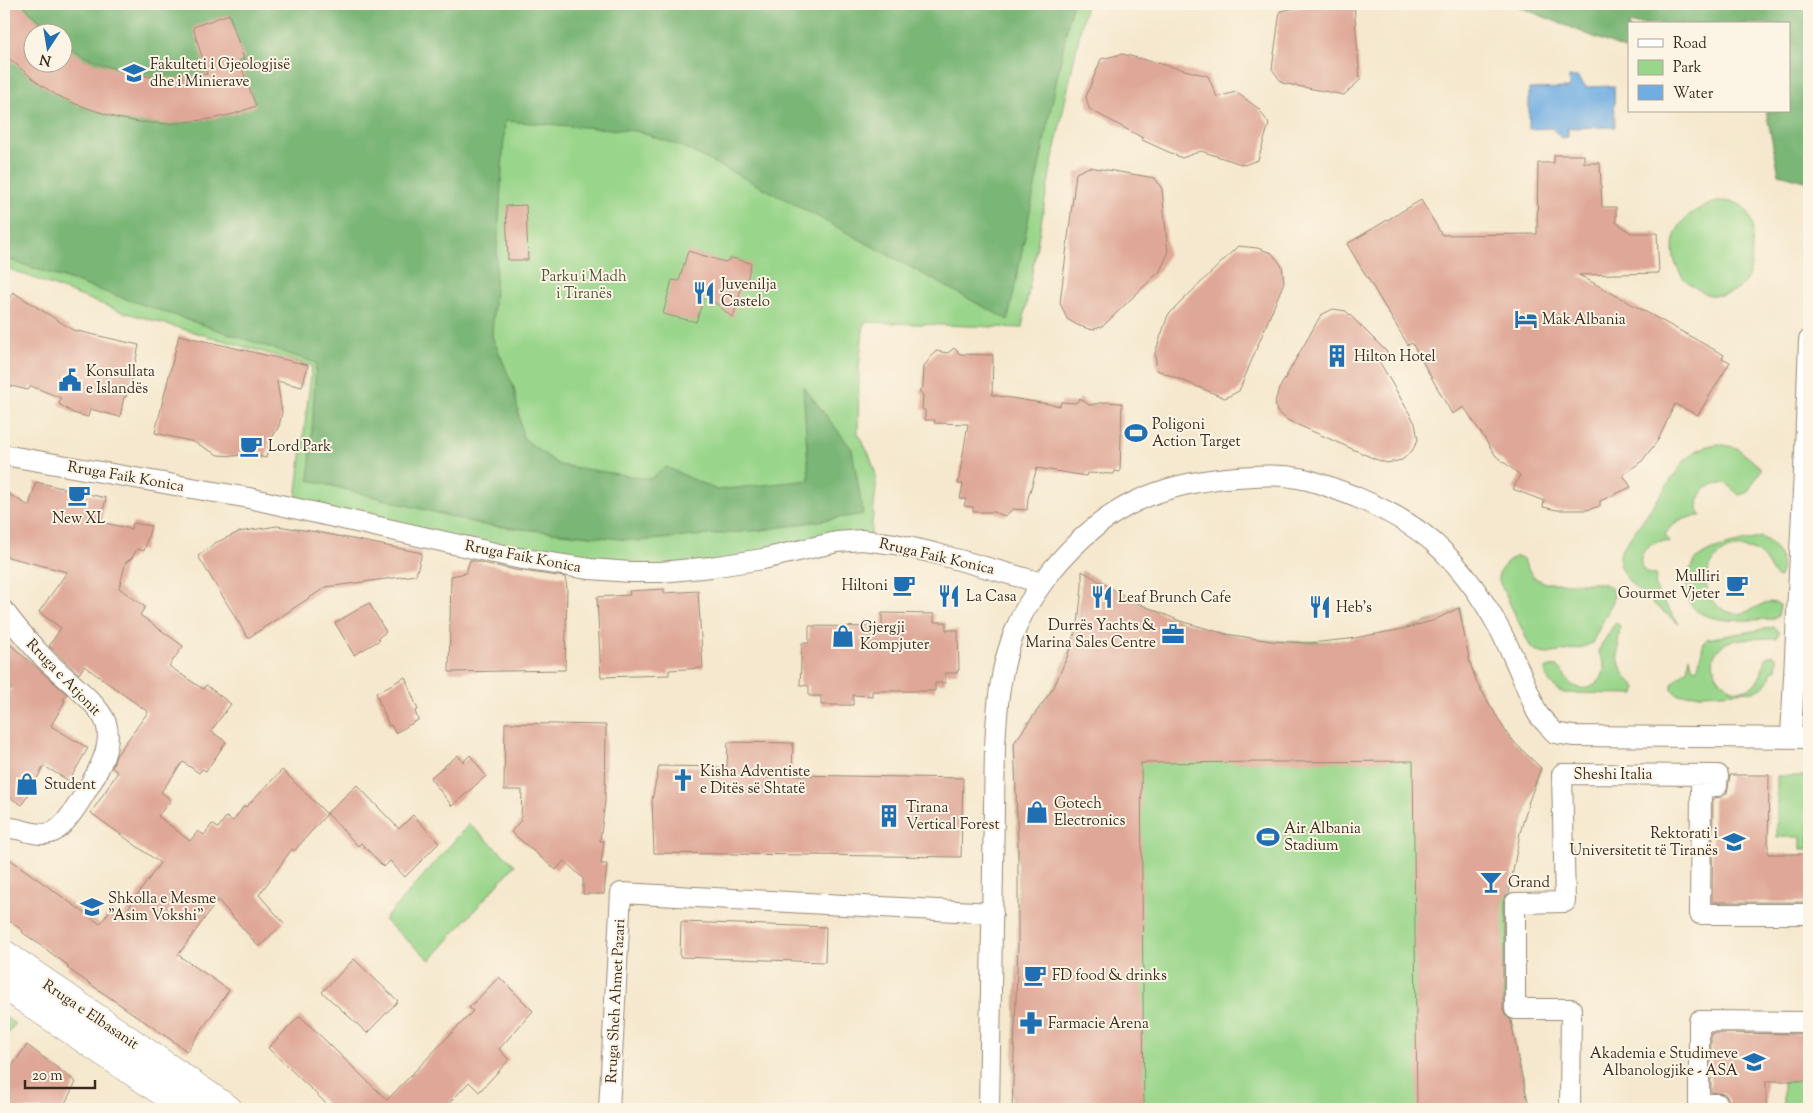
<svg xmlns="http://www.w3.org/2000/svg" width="1813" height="1113" font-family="'Sorts Mill Goudy',serif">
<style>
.green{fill:#99d58a;stroke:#6a8054;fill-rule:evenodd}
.forest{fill:#7ab676;stroke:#5a704a;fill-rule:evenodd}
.water{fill:#70ade2;stroke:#566c80}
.building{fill:#dfa797}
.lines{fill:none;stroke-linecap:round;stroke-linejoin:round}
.street-casing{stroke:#988976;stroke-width:22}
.primary-casing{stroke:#988976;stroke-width:29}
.street{stroke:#fff;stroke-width:20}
.primary{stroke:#fff;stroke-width:28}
.labels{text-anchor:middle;stroke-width:4;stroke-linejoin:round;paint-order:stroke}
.poi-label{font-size:15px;fill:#3b2a1e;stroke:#fcf5e5;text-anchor:start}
.park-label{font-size:15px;fill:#525539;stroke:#fcf5e5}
.street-label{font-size:15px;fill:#3b2a1e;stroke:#fcf5e5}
</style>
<rect width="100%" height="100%" fill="#fcf5e5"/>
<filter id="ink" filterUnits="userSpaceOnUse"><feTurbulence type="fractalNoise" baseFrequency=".02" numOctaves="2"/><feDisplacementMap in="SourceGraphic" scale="10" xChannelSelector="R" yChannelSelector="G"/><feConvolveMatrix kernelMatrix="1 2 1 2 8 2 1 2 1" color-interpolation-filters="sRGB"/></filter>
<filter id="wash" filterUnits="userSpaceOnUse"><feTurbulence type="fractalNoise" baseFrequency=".0096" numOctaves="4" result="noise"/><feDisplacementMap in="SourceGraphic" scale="20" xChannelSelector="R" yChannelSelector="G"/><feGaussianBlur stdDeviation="1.12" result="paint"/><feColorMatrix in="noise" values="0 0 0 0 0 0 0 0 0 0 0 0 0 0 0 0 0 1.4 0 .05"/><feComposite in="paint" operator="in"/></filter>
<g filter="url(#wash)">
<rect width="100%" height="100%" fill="#f5e8ce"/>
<path class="green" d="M 4,4 L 1086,4 L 1052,162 L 1022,328 L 864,322 L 859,366 L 858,434 L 869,454 L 876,475 L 876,488 L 870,541 L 631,572 L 295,507 L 312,366 L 120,311 L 4,267 ZM 32,32 L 62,32 L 62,62 L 32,62 Z
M 1722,201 C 1729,202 1738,202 1743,207 C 1755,218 1753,232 1752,246 C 1752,256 1752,267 1748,276 C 1742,292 1721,298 1706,294 C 1701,292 1697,288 1693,286 C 1683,280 1677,270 1674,258 C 1668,226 1692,207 1722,201 Z
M 1720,444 L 1737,448 L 1760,467 L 1761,470 L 1747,493 L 1739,495 C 1734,491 1730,484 1723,483 C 1705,482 1692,501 1701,516 C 1690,515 1668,524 1665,536 L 1671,542 C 1640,535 1629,574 1656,575 L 1655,586 L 1657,592 L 1679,624 C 1663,611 1626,585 1620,566 C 1619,561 1620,556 1621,551 L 1685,460 C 1696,450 1705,445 1720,444 Z
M 1761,537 C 1778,546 1786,560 1779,578 C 1768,575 1770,551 1743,548 C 1709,544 1692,592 1722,609 C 1749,625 1760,593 1780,605 L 1778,616 L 1772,619 C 1742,620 1679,629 1687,580 C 1689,568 1695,558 1706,553 C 1720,546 1745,542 1761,537 Z
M 1517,556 L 1522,558 L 1533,577 L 1545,583 L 1600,583 L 1611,587 L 1614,592 L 1613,601 L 1592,643 L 1581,648 L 1547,654 L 1541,653 L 1535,650 L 1530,646 L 1498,579 C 1499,568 1507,562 1517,556 Z
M 1082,571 C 1114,590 1145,609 1180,621 C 1260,649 1350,649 1430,621 C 1441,618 1451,612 1461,607 C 1460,652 1480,697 1506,732 C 1516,746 1529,757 1541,768 L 1529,801 L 1520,833 L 1512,872 L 1508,912 L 1511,1017 L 1514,1042 L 1530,1109 L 1012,1109 L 1018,945 L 1018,841 L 1014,743 L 1054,687 L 1067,657 L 1078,624 L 1082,587 Z
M 1615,623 L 1617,623 L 1620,626 C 1617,654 1614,667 1636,687 L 1635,694 L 1564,693 C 1555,690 1546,680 1545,671 L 1547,668 C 1551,667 1555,666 1559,668 C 1565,672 1565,680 1571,684 C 1583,694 1603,686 1604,669 C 1605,662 1600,657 1598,651 Z
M 1775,627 L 1779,633 L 1776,638 C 1763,639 1738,637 1726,643 C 1691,662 1736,712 1759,679 C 1763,672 1763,664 1766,657 L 1774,655 L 1777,659 L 1776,670 L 1772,670 C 1770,681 1766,688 1754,691 L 1684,695 L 1678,695 L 1672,690 L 1672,684 L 1687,669 L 1690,657 L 1692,667 L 1695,669 L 1698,667 L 1704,642 L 1707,639 Z
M 1777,776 L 1809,776 L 1809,849 L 1801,849 L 1801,837 L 1777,837 Z
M 469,824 L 515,865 L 430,960 L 384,920 Z
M 4,1016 L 15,1024 L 4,1039 Z
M 1783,1081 L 1809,1081 L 1809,1109 L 1783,1109 Z"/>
<path class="forest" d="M 4,4 L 1072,4 L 1008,320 L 783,198 L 681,146 L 636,131 L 505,121 L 492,336 L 514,388 L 523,438 L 559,465 L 650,479 L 666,467 L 717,490 L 809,480 L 803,386 L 852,449 L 863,514 L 763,530 L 639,541 L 483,525 L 309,480 L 316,363 L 4,258 ZM 32,32 L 62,32 L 62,62 L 32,62 Z
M 1512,4 L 1809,4 L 1809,182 L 1779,174 L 1766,111 L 1789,111 L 1789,24 L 1629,24 L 1629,51 Z"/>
<path class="water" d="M 1569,77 L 1578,77 L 1586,87 L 1614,86 L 1615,127 L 1568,128 L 1568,137 L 1561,138 L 1552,128 L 1529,129 L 1529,89 L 1569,88 Z"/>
<g id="blocks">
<path class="building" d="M 4,4 L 21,4 L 48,32 L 32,32 L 32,62 L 62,62 L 62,44 L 84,59 L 133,74 L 160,78 L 178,78 L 207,74 L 193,27 L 229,14 L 244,59 L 239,61 L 256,106 L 234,114 L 211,119 L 168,124 L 139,122 L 117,118 L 76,104 L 56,95 L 38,83 L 4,54 Z
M 1317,4 L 1354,4 L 1360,80 L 1344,95 L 1282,83 L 1272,69 L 1280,11 Z
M 1122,54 L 1208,76 L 1217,97 L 1236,92 L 1259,109 L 1269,124 L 1258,160 L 1244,165 L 1201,151 L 1182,158 L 1142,140 L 1143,138 L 1089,109 L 1086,97 L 1101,59 Z
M 1554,155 L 1584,155 L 1584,163 L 1600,163 L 1602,207 L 1616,207 L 1616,222 L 1631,233 L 1657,233 L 1659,273 L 1579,275 L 1724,355 L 1722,358 L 1730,362 L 1698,415 L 1675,404 L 1658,440 L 1642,461 L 1623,475 L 1631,487 L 1600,501 L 1600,506 L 1587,510 L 1557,510 L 1543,507 L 1544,501 L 1513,489 L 1520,475 L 1496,456 L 1464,407 L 1452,414 L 1412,343 L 1408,345 L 1347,244 L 1421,200 L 1442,235 L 1537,234 L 1538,163 L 1554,163 Z
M 1089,167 L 1155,178 L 1162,189 L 1168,254 L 1160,271 L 1103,326 L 1092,330 L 1077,325 L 1067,319 L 1060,303 L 1076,173 Z
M 526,205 L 528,260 L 508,260 L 506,206 Z
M 1238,246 L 1257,248 L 1272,253 L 1282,266 L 1284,282 L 1239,391 L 1225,398 L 1157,370 L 1155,353 L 1168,315 Z
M 688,251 L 725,262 L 732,258 L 751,263 L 747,281 L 741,289 L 733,318 L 704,293 L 701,307 L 696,322 L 663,314 L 672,280 L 679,281 Z
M 13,292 L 73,330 L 139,345 L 129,393 L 127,393 L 126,397 L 124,397 L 120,417 L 90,409 L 88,417 L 73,413 L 59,404 L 61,398 L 31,386 L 28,390 L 11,386 L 4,382 L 4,307 Z
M 1333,309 L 1346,311 L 1390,355 L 1379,361 L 1415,423 L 1418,440 L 1412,451 L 1402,460 L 1387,463 L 1375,459 L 1289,421 L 1277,412 L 1275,402 L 1279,389 L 1321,315 Z
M 179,335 L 308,365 L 302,387 L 277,381 L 282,413 L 279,426 L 269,443 L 266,458 L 247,454 L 234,456 L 218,455 L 194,442 L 155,433 Z
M 954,348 L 960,354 L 993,355 L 992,395 L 1060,406 L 1061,402 L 1076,403 L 1080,398 L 1089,405 L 1106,402 L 1122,403 L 1120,472 L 1115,471 L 1114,474 L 1087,473 L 1086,476 L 1037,468 L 1028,498 L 1027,510 L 1013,509 L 1005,516 L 994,512 L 973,512 L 973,507 L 964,506 L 966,499 L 960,499 L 963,484 L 958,484 L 968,424 L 934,423 L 935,420 L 925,420 L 925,410 L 922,409 L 923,395 L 919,391 L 923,387 L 924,366 L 936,351 L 948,353 Z
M 36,482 L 106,498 L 101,522 L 131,529 L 133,523 L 151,526 L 144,551 L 137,549 L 132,558 L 126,562 L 119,588 L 145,607 L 140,615 L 183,646 L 169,666 L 203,689 L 206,685 L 231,704 L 211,731 L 226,742 L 206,771 L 202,769 L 199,773 L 183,762 L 161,792 L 171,800 L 158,816 L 190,841 L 198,831 L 204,835 L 212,824 L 218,828 L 226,817 L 233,821 L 244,806 L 246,807 L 282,770 L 327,814 L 294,851 L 292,849 L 259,895 L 284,923 L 259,947 L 218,900 L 178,955 L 229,990 L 187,1051 L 67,968 L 69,966 L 22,932 L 23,931 L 4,917 L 4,855 L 100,924 L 111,909 L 122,917 L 160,863 L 91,813 L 118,772 L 112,768 L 116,756 L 148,712 L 84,666 L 79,674 L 49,646 L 61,628 L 39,612 L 67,572 L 4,556 L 4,491 L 29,506 Z
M 277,526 L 317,532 L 422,553 L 416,575 L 326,587 L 248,638 L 198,556 L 215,543 L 239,532 Z
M 470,560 L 515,570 L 565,577 L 567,588 L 565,670 L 449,672 L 451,576 L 466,573 Z
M 1082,571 L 1135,602 L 1180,621 L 1226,634 L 1271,641 L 1310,643 L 1349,639 L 1403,629 L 1432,621 L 1459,608 L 1470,663 L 1477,683 L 1506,732 L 1516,744 L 1541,768 L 1529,801 L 1520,833 L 1509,893 L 1505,897 L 1503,903 L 1503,1009 L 1505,1015 L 1511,1020 L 1519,1064 L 1530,1109 L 1417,1109 L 1413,761 L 1141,763 L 1144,1109 L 1012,1109 L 1018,945 L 1018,841 L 1014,743 L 1054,687 L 1067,657 L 1078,624 L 1082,587 Z
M 664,589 L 664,593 L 698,591 L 703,668 L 669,670 L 669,675 L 601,677 L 597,597 L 630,595 L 629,591 Z
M 369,603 L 386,632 L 378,638 L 380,640 L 354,655 L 335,623 Z
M 882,613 L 934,614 L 934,622 L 946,622 L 946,630 L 958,630 L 959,670 L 958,670 L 957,673 L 945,673 L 945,683 L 935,683 L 935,691 L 872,691 L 872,696 L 853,695 L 853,705 L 821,705 L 821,696 L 809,696 L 809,686 L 800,685 L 802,643 L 809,643 L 809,626 L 882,627 Z
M 4,639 L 67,694 L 63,700 L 65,701 L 51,726 L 88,748 L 69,781 L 44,766 L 22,805 L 4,794 L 4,698 L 12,689 L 4,682 Z
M 405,677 L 418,710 L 415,711 L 418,720 L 395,733 L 391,725 L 389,726 L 376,693 Z
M 505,723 L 606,725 L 605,802 L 600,841 L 604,841 L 601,864 L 607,864 L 604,894 L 583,894 L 583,878 L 564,861 L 556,870 L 511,832 L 521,820 L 522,790 L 504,790 Z
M 728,742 L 793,743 L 792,775 L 963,778 L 961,857 L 654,853 L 652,800 L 659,766 L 727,767 Z
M 458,755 L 463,762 L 470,755 L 486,776 L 452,806 L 430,778 Z
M 1730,775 L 1769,775 L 1768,854 L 1809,854 L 1809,902 L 1712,902 L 1713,798 L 1722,797 L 1727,793 Z
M 357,785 L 399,829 L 413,815 L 439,843 L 405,877 L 390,861 L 384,867 L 361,843 L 358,846 L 327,813 Z
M 681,922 L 826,927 L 825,962 L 680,957 Z
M 354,959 L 398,1001 L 367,1033 L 322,992 Z
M 499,977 L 533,1011 L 499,1049 L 509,1060 L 479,1092 L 469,1082 L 444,1109 L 332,1109 L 268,1048 L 300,1016 L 387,1100 L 473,1011 L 469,1008 Z
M 1711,1033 L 1809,1034 L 1809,1081 L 1766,1081 L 1766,1109 L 1729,1109 L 1729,1100 L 1725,1094 L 1711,1092 Z
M 27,1045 L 76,1082 L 62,1109 L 4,1109 L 4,1077 Z"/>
</g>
</g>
<g filter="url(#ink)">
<use href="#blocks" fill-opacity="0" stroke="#988976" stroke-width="1"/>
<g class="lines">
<defs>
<path id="street" d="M 4,455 L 249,498 L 517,558 L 590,569 L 631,572 L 661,572 L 711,567 L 763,559 L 837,542 L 862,540 L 895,544 L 934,553 L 1042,583
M 4,611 C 17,628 31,645 46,660 C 62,676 99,703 106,723 C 113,745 99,770 88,788 C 81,800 65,827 53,832 C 38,839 19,826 4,828
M 1791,738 L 1805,450 L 1809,340
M 609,1109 L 621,893 L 993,913
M 989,1109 L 995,747 C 997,705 1000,665 1017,626 C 1025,606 1039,587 1053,569 C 1104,507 1158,483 1237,477 C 1255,476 1273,474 1292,477 C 1315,480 1335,489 1356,497 C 1384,509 1410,522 1433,542 C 1467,572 1490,608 1509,648 C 1516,662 1522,677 1528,691 C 1532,698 1534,708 1538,714 C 1543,721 1550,727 1555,733 L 1573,736 L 1809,738
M 1570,1109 L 1571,1009 L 1515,1009 L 1515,903 L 1565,902 L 1562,774 L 1718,775 L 1717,786 L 1701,786 L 1700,914 L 1809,914
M 1717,1109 L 1718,1104 L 1699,1104 L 1699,1021 L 1809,1022"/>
<path id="primary" d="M 4,954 L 228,1109
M 4,985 L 188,1109"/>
</defs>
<use href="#street" class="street-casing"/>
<use href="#primary" class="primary-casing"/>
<use href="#street" class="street"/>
<use href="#primary" class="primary"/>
</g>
</g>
<defs>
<symbol id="university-bare" viewBox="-9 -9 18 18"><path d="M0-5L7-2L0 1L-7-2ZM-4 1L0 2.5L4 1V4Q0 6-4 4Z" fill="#1f6fb2" stroke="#fcf5e5" stroke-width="2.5" paint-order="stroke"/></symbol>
<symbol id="restaurant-bare" viewBox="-9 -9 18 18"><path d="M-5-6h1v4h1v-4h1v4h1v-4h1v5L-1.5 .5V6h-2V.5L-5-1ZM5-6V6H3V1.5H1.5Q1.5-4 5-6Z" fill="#1f6fb2" stroke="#fcf5e5" stroke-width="2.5" paint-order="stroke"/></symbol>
<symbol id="hotel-bare" viewBox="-9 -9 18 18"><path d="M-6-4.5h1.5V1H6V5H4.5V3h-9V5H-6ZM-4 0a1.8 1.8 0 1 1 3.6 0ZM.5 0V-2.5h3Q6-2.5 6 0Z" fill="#1f6fb2" stroke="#fcf5e5" stroke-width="2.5" paint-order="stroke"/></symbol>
<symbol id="building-bare" viewBox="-9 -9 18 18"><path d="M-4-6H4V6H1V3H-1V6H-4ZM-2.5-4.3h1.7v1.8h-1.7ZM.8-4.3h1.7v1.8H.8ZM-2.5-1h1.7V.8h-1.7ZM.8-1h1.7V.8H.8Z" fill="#1f6fb2" stroke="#fcf5e5" stroke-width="2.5" paint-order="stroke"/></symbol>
<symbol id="civic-bare" viewBox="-9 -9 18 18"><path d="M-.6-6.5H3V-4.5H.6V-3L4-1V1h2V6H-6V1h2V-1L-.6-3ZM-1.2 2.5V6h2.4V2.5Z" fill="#1f6fb2" stroke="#fcf5e5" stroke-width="2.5" paint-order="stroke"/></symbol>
<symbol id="stadium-bare" viewBox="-9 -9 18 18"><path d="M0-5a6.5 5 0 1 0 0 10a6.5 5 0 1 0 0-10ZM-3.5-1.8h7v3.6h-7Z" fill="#1f6fb2" stroke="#fcf5e5" stroke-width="2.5" paint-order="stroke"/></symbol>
<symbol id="cafe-bare" viewBox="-9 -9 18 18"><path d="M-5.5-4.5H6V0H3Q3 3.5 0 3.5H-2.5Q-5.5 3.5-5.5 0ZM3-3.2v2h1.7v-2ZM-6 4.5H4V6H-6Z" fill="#1f6fb2" stroke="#fcf5e5" stroke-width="2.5" paint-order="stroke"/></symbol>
<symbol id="office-bare" viewBox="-9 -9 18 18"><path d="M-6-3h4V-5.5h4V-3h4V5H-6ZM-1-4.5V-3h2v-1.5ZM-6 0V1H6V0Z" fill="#1f6fb2" stroke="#fcf5e5" stroke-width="2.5" paint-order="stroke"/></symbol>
<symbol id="shop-bare" viewBox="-9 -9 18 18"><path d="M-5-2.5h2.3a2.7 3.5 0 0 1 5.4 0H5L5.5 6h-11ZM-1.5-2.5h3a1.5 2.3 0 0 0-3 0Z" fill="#1f6fb2" stroke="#fcf5e5" stroke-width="2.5" paint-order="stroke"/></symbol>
<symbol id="church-bare" viewBox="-9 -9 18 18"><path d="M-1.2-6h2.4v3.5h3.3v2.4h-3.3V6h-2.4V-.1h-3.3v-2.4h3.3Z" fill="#1f6fb2" stroke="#fcf5e5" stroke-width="2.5" paint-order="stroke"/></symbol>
<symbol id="bar-bare" viewBox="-9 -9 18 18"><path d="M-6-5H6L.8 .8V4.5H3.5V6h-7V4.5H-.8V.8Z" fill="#1f6fb2" stroke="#fcf5e5" stroke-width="2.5" paint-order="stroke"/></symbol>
<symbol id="school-bare" viewBox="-9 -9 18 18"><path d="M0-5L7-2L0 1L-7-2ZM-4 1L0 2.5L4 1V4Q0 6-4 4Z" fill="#1f6fb2" stroke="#fcf5e5" stroke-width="2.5" paint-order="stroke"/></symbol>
<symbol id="pharmacy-bare" viewBox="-9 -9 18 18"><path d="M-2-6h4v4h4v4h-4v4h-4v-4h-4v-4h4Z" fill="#1f6fb2" stroke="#fcf5e5" stroke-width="2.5" paint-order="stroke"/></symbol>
</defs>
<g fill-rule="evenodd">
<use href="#university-bare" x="118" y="57" width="32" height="32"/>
<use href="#restaurant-bare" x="688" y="277" width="32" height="32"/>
<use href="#hotel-bare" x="1510" y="303" width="32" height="32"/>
<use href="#building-bare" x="1321" y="340" width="32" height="32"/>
<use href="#civic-bare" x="54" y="364" width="32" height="32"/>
<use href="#stadium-bare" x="1120" y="417" width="32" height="32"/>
<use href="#cafe-bare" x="235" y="430" width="32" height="32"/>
<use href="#cafe-bare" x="63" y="479" width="32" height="32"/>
<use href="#cafe-bare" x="888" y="569" width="32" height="32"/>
<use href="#cafe-bare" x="1721" y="569" width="32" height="32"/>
<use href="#restaurant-bare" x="933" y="580" width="32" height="32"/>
<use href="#restaurant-bare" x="1086" y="581" width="32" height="32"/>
<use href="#restaurant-bare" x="1304" y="591" width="32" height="32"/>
<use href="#office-bare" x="1157" y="618" width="32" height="32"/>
<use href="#shop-bare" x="827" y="620" width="32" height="32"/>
<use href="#church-bare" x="667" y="764" width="32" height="32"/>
<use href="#shop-bare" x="11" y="768" width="32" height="32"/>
<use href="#shop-bare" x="1021" y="796" width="32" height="32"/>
<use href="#building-bare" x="873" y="800" width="32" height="32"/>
<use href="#stadium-bare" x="1252" y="821" width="32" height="32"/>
<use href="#university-bare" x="1718" y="826" width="32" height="32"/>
<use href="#bar-bare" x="1475" y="866" width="32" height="32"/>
<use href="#school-bare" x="76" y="891" width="32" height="32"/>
<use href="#cafe-bare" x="1019" y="959" width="32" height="32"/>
<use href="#pharmacy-bare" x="1015" y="1007" width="32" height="32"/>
<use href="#university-bare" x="1738" y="1046" width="32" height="32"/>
</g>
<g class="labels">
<g class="poi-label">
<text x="150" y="69">Fakulteti i Gjeologjisë<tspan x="150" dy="17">dhe i Minierave</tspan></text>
<text x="721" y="289">Juvenilja<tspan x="721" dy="17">Castelo</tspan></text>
<text x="1542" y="324">Mak Albania</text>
<text x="1354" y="361">Hilton Hotel</text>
<text x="86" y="376">Konsullata<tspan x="86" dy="17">e Islandës</tspan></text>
<text x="1152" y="429">Poligoni<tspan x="1152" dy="17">Action Target</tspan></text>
<text x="268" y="451">Lord Park</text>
<text x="79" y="523" text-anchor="middle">New XL</text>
<text x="1720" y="581" text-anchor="end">Mulliri<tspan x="1720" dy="17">Gourmet Vjeter</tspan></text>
<text x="888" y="590" text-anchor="end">Hiltoni</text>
<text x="966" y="601">La Casa</text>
<text x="1118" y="602">Leaf Brunch Cafe</text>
<text x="1336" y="612">Heb's</text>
<text x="1156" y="630" text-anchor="end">Durrës Yachts &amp;<tspan x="1156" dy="17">Marina Sales Centre</tspan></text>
<text x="860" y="632">Gjergji<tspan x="860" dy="17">Kompjuter</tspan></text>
<text x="700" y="776">Kisha Adventiste<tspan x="700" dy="17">e Ditës së Shtatë</tspan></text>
<text x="44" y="789">Student</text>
<text x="1054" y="808">Gotech<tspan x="1054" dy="17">Electronics</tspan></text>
<text x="906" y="812">Tirana<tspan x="906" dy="17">Vertical Forest</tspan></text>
<text x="1284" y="833">Air Albania<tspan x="1284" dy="17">Stadium</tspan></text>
<text x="1718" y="838" text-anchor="end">Rektorati i<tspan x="1718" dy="17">Universitetit të Tiranës</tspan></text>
<text x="1508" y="887">Grand</text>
<text x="108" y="903">Shkolla e Mesme<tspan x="108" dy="17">"Asim Vokshi"</tspan></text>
<text x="1052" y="980">FD food &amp; drinks</text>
<text x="1048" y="1028">Farmacie Arena</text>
<text x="1738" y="1058" text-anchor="end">Akademia e Studimeve<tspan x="1738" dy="17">Albanologjike - ASA</tspan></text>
</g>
<g class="park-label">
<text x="584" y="281">Parku i Madh<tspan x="584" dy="17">i Tiranës</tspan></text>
</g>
<g class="street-label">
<text transform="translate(126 476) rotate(10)" y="5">Rruga Faik Konica</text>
<text transform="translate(523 556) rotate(11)" y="5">Rruga Faik Konica</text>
<text transform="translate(937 556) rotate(13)" y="5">Rruga Faik Konica</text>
<text transform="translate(64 677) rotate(46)" y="5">Rruga e Atjonit</text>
<text x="1613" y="779">Sheshi Italia</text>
<text transform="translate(615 1001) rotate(-87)" y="5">Rruga Sheh Ahmet Pazari</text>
<text transform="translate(91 1014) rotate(34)" y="5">Rruga e Elbasanit</text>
</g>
</g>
<rect width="1813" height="1113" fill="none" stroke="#fcf5e5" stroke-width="20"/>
<rect x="1628" y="22" width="162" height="90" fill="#fcf5e5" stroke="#afa495"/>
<rect x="1638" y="39" width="25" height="8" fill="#ffffff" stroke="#afa495"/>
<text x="1673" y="48" font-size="15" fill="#3b2a1e">Road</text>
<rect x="1638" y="60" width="25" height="15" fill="#99d58a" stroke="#afa495"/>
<text x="1673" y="72" font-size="15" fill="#3b2a1e">Park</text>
<rect x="1638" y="85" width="25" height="15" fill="#70ade2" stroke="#afa495"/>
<text x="1673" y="98" font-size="15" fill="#3b2a1e">Water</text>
<g transform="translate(48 48) rotate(192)"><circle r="24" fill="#fcf5e5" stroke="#afa495"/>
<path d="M0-4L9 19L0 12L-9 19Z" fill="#1f6fb2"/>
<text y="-8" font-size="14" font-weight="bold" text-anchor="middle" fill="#3b2a1e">N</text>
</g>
<path d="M25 1080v8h70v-8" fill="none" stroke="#3b2a1e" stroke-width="2.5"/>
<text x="32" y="1080" font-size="15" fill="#3b2a1e" stroke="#fcf5e5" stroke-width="4" paint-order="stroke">20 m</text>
</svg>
